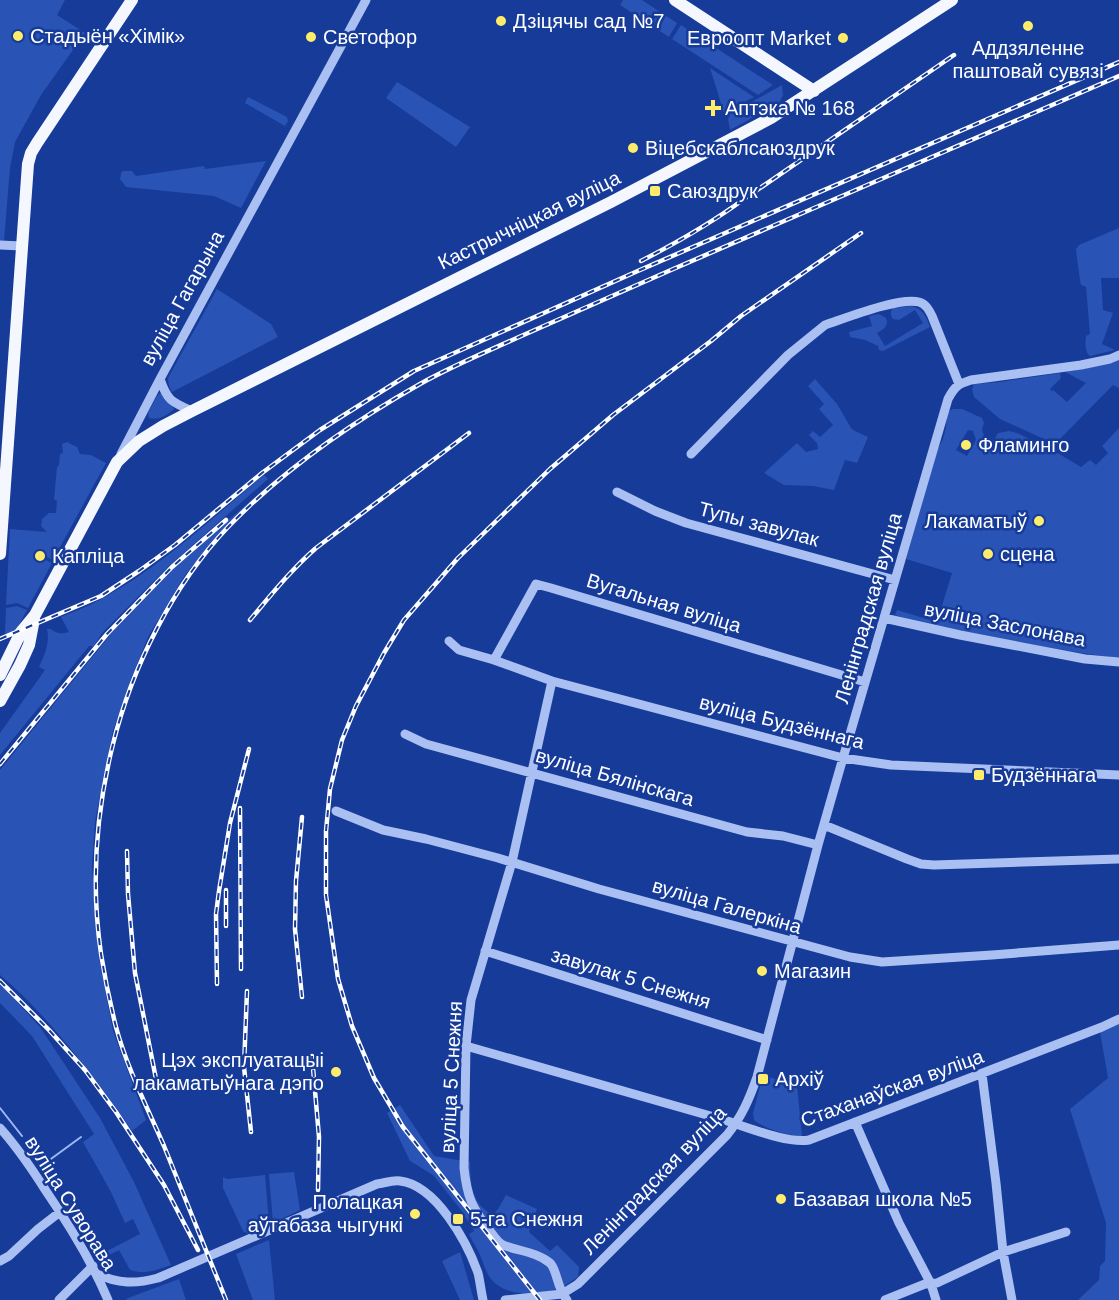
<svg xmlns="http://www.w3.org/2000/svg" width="1119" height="1300" font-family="Arial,sans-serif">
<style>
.green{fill:#2a53b6;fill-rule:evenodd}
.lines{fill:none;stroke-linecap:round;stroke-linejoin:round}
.stream{stroke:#9db8f4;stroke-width:2}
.minor{stroke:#aabff2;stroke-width:9}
.major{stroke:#f5f7ff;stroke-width:12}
.rail-casing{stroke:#fff;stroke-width:4.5}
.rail{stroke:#163b99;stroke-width:2;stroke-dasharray:7;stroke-linecap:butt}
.poi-dot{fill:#ffec6b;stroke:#163b99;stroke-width:2}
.labels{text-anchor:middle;stroke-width:5;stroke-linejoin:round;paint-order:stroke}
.poi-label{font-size:20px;fill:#fff;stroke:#163b99;text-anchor:start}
.street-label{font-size:20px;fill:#fff;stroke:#163b99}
</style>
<rect width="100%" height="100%" fill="#163b99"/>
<path class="green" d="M 0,0 L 65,0 L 57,15 L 85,33 L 41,95 L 15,142 L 10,168 L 4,241 L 0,241 Z
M 623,0 L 642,0 L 677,23 L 669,37 L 620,5 Z
M 681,25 L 773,85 L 758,95 L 672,39 Z
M 710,68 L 754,97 L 724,113 Z
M 397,82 L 470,127 L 456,147 L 386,98 Z
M 782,85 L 783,95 L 779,103 L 730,130 L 728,119 L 730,114 Z
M 248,97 L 287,117 L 288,121 L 285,126 L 245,103 Z
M 266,161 L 241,208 L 214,196 L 126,187 L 120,179 L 121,173 L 123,171 L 132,171 L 136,176 L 204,166 L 205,169 Z
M 1119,228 L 1119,278 L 1101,278 L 1103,310 L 1113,313 L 1102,344 L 1115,350 L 1090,356 C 1085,353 1085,342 1086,336 L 1090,334 L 1086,287 L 1081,285 C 1080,280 1076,252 1076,249 C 1077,248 1078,246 1079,245 Z
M 217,289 L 271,324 L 278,337 L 172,392 L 169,386 L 168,378 Z
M 911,306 C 923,309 926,316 930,327 L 883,351 L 879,350 L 878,346 L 865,340 L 850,337 L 849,332 L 872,326 L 869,316 L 879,314 L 886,318 C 889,326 884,329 877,333 L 885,346 L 923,323 L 915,310 L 899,320 L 893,319 C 890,315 890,312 893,308 Z
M 1119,360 L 1119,388 L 1113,385 L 1055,444 L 1000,419 L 974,397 L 972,389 L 974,384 L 1000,382 L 1060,373 L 1061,378 L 1050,389 L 1052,391 L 1053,390 L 1067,402 L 1086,383 L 1065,372 L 1110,364 Z
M 815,379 L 837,404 L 851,428 L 855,431 L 868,437 L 857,463 L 845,460 L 834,490 L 813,486 L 784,485 L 764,473 L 797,443 L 806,452 L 818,449 L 817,443 L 809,435 L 813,431 L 820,437 L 833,425 L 819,409 L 824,404 L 808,386 Z
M 160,393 L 162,394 L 173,407 L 174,409 C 168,415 158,421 149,418 L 148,413 L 157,396 Z
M 953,409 L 962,409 L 982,418 L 984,423 L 982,430 L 985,438 L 994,440 L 998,433 L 1009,431 L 1017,433 L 1049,448 L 1081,467 L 1090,460 L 1096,465 L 1108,453 L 1102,446 L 1119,428 L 1119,658 C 1074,653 1030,644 986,636 C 956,630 925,625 895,615 L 897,610 L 937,622 L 952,573 L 906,559 L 937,450 L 943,439 L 946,428 L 947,415 L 949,411 ZM 968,430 L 973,431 L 976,440 L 967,456 L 956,450 Z
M 67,442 L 77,447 L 80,454 L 91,455 L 106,463 L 53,560 L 47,557 L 44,550 L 39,549 L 34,552 L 33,557 L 36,561 L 41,563 L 46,560 L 52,563 L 28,608 L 17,603 L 6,605 L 10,529 L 47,532 L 41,526 L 42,519 L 49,513 L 56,513 L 57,501 L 54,499 L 57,467 L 59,465 L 60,454 L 63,453 L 62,444 Z
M 264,475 L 268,479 L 170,565 L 102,633 L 94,646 L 89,646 L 0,755 L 0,733 L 45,670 L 39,667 C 45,654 50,643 47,629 L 51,629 C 57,634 61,634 69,632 L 61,617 C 75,611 90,606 103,598 C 162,566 212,518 264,475 Z
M 271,483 L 226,526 L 185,575 L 148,637 L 130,682 L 113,731 L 102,784 L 95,822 L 92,866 L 98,953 L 113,1031 L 146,1120 L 132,1131 C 114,1103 94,1078 74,1053 C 51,1025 28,998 0,975 L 0,770 L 110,635 L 173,569 Z
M 17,606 L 27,610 L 13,636 L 10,637 L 6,636 L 5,632 L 6,608 Z
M 0,985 L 7,991 L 40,1027 L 100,1118 L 134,1182 L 171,1265 C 156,1270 145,1275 130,1270 L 119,1250 L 109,1255 L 107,1251 L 140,1234 L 133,1219 L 125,1223 L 111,1192 L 83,1142 L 94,1134 L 32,1036 L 0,1003 Z
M 1119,1023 L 1119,1300 L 1078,1300 L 1099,1280 L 1100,1266 L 1105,1261 L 1106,1223 L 1070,1109 L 1108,1078 L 1100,1032 Z
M 766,1076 L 797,1086 L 802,1136 C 789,1136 764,1129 754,1120 L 753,1113 L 761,1083 L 763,1083 Z
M 400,1105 L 434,1156 L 470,1162 C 471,1185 470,1202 493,1215 L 498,1209 L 506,1195 L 537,1209 L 529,1232 L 550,1251 L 557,1245 L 579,1267 L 578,1277 C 570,1282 563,1288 553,1290 C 533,1295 502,1297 489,1276 C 485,1270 483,1262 480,1255 C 477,1248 472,1241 469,1234 L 474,1231 L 461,1210 L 433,1175 L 410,1161 L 387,1113 Z
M 294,1172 L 300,1210 L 273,1223 L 269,1174 Z
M 265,1175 L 269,1224 L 249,1234 L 243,1231 L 223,1188 L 223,1177 L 227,1179 Z
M 269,1240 L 275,1300 L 253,1300 L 236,1254 Z
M 460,1252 L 474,1300 L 460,1300 L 442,1261 Z
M 179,1279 L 186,1300 L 126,1300 L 128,1298 Z"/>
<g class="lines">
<path class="stream" d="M 0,1108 L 22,1136
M 26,1141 L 29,1147 L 44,1164 L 81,1137"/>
<path class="minor" d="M 0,245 L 22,246
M 160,379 C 167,400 171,402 192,411
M 121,454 L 160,379 L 366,0
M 691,454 L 788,355 L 825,325 C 846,318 899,297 919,302 C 926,304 929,310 932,316 L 959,384
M 617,492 L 655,511 L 686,523 L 895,580
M 884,618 L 960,635 L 1085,659 L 1119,662
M 449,641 L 459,650 L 494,660 L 552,681 L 843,758 L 891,765 L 1119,775
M 494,660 L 536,584 L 551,588 L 865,682
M 552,681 L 512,862 L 471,1000 L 466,1046 L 464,1168 C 467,1197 472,1208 490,1231 C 494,1236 497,1242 503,1245 C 518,1251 537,1252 550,1263 C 557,1269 557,1289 567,1300
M 405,734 L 426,744 L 747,832 L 783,836 L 818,845
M 336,811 L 383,830 L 426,839 L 498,858 L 599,889 L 850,957 L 882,962 L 992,955 L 1119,945
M 824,825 L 907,859 L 921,864 L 934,865 L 1119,859
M 485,951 L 767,1040
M 466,1046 C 551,1070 636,1094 721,1119 C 745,1126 786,1144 809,1140 L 1102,1027 L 1119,1019
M 982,1074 L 996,1183 L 1003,1252 L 1012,1300
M 855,1122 L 899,1223 L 931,1284 L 936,1300
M 0,1128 C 18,1148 32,1169 46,1191 C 70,1226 92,1262 108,1300
M 0,1261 L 9,1256 L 38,1229 L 60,1212
M 97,1274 C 118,1284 136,1284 158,1278 L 377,1184 C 385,1183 392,1180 400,1181 C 436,1185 467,1242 478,1273 C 480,1281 481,1291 483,1300
M 59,1300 L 93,1266
M 505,1300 L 562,1294 L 578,1284 L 727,1135 C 742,1116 749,1100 757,1077 L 818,845 L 843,758 L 948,399 C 955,386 958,384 971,380 L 1081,365 L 1110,359 L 1119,355
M 885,1300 L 925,1284 L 937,1283 L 1003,1252 L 1066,1232"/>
<path class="major" d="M 675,0 L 814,91
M 0,554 L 28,164 L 31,153 L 37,143 L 132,0
M 0,675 L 21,632 L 35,615 L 117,462 L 139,441 L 163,426 L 192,411 L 611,202 L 771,118 L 952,0
M 0,701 L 20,665 L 29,645 L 34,619"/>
<defs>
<path id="rail" d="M 641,261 C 678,242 710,224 744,199 L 954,55
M 250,620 C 271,595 291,570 316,548 L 469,433
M 0,639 L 101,596 L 139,571 L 175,545 L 262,473 L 320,430 L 414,371 L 640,270 L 1119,62
M 0,764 L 107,634 L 172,567 L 226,520
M 240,808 L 241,969
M 127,851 L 128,894 L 135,973 L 157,1084
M 226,926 L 226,890
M 0,981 L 49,1030 L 85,1070 L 116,1112 L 164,1185 L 198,1250
M 217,984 L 216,914 L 219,891 L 230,823 L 249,749
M 247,991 L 244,1067 L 251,1132
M 302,997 L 295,929 L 296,881 L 302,817
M 312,1056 L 319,1137 L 318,1190
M 226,1300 C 205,1249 185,1197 164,1146 C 147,1107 127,1068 116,1027 C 110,1003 105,979 101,954 C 91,885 96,812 113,744 C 132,667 173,585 228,527 C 283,470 351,423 420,384 C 452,366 486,352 519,337 C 570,314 621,292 671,270 C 820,205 970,141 1119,76
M 540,1300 L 403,1127 L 374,1078 L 352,1026 L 338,979 L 326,895 L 326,831 L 330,789 L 342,740 L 356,706 L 384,653 L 404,620 L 458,558 L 550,469 L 613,415 L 711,341 L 741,316 L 861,233"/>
</defs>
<use href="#rail" class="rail-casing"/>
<use href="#rail" class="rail"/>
</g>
<g class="poi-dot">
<circle cx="501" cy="21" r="6"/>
<circle cx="1028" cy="26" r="6"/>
<circle cx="18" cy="36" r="6"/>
<circle cx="311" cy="37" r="6"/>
<circle cx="843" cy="38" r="6"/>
<path d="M710 99h6v6h6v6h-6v6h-6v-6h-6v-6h6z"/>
<circle cx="633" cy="148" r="6"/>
<rect x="649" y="185" width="12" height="12" rx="3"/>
<circle cx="966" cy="445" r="6"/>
<circle cx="1039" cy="521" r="6"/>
<circle cx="988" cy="554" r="6"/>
<circle cx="40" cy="556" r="6"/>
<rect x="973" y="769" width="12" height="12" rx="3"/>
<circle cx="762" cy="971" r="6"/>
<circle cx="336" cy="1072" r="6"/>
<rect x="757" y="1073" width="12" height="12" rx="3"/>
<circle cx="781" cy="1199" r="6"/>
<circle cx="415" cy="1214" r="6"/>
<rect x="452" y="1213" width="12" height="12" rx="3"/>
</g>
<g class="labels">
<g class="poi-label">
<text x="513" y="28">Дзіцячы сад №7</text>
<text x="30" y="43">Стадыён «Хімік»</text>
<text x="323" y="44">Светофор</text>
<text x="831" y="45" text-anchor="end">Евроопт Market</text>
<text x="1028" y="55" text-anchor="middle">Аддзяленне<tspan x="1028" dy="23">паштовай сувязі</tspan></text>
<text x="725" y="115">Аптэка № 168</text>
<text x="645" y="155">Віцебскаблсаюздрук</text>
<text x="667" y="198">Саюздрук</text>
<text x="978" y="452">Фламинго</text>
<text x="1027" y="528" text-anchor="end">Лакаматыў</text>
<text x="1000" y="561">сцена</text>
<text x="52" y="563">Капліца</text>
<text x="991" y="782">Будзённага</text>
<text x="774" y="978">Магазин</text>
<text x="324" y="1067" text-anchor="end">Цэх эксплуатацыі<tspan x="324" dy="23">лакаматыўнага дэпо</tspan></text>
<text x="775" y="1086">Архіў</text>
<text x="793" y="1206">Базавая школа №5</text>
<text x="403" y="1209" text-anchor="end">Полацкая<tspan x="403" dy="23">аўтабаза чыгункі</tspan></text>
<text x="470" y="1226">5-га Снежня</text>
</g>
<g class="street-label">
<text transform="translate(529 220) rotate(-26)" y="7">Кастрычніцкая вуліца</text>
<text transform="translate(182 298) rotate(-61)" y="7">вуліца Гагарына</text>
<text transform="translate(759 524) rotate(15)" y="7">Тупы завулак</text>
<text transform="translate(664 603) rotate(17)" y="7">Вугальная вуліца</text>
<text transform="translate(868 608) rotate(-74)" y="7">Ленінградская вуліца</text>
<text transform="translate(1005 624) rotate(11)" y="7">вуліца Заслонава</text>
<text transform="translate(782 722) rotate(14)" y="7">вуліца Будзённага</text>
<text transform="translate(615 777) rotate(16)" y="7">вуліца Бялінскага</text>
<text transform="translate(727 906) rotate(16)" y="7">вуліца Галеркіна</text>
<text transform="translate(631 978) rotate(17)" y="7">завулак 5 Снежня</text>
<text transform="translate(451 1077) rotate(-87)" y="7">вуліца 5 Снежня</text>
<text transform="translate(892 1088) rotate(-20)" y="7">Стаханаўская вуліца</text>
<text transform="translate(654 1180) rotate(-46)" y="7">Ленінградская вуліца</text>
<text transform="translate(71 1203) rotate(58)" y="7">вуліца Суворава</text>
</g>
</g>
</svg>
